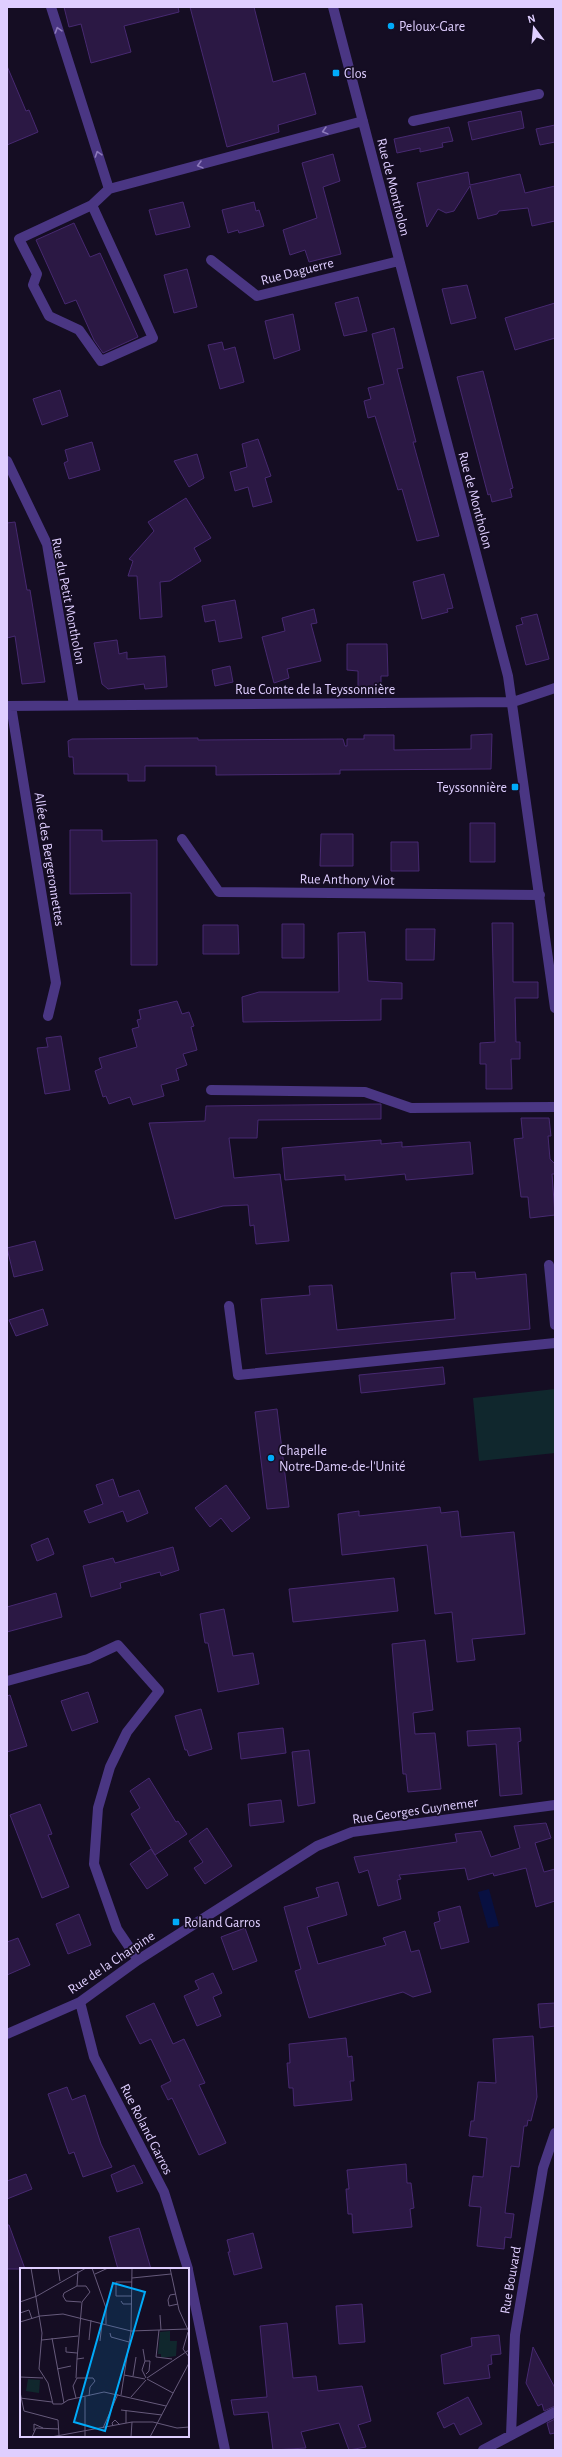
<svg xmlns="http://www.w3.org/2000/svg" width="562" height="2457" font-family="'Alegreya Sans',sans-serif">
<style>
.green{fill:#10272d}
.water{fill:#081041}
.building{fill:#2b1844;stroke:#472971}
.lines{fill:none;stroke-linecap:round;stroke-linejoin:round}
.minor{stroke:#4a3683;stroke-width:10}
.oneway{stroke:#8d7abb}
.poi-dot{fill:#00aaf9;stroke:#150d23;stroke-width:1.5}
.labels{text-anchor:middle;stroke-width:3.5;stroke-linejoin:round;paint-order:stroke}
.poi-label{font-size:14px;fill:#dfceff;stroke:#150d23;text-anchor:start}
.street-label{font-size:14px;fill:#dfceff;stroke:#150d23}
.inset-road{fill:none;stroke:#665a7b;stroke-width:1}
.view{fill:#00aaf9;fill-opacity:0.15;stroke:#00aaf9;stroke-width:2}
.inset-edge{fill:none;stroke:#dfceff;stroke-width:2}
</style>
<rect width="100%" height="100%" fill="#150d23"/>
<path class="green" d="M 555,1389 L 555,1453 L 479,1461 L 473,1398 Z"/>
<path class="water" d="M 489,1889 L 499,1926 L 488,1928 L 478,1892 Z"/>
<path class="building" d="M 64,7 L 178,7 L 179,12 L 124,26 L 131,52 L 91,63 L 81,24 L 69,27 Z
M 190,7 L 254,7 L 273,82 L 305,73 L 316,114 L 278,125 L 279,132 L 227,147 Z
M 7,66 L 26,111 L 29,110 L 38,132 L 7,145 Z
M 521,111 L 524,128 L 472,140 L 468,122 Z
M 555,125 L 555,142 L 540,145 L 536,129 Z
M 449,127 L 453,141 L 442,143 L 443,147 L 420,152 L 420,148 L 397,153 L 394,139 Z
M 333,154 L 340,181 L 323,187 L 341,254 L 309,262 L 305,250 L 290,255 L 283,230 L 317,218 L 302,163 Z
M 468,172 L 470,185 L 520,174 L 525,193 L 555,186 L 555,221 L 532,226 L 528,208 L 499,211 L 497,214 L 478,219 L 470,186 L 454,211 L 446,213 L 438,209 L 427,227 L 417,183 Z
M 183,202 L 190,227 L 156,235 L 149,210 Z
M 254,202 L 256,211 L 259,210 L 264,226 L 239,233 L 238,230 L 228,233 L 222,210 Z
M 74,223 L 90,257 L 100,253 L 138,337 L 103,353 L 94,340 L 76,300 L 65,304 L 36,240 Z
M 187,269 L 197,307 L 174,313 L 164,275 Z
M 467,285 L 476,318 L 451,324 L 442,289 Z
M 358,297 L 367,331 L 344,336 L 335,303 Z
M 555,303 L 555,338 L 515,350 L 505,318 Z
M 293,314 L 300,350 L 274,359 L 265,321 Z
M 394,328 L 403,368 L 397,369 L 416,442 L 413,442 L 439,536 L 417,541 L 402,489 L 398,490 L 375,416 L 368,418 L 364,401 L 371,399 L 368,388 L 384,384 L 372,334 Z
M 222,342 L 224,350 L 235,347 L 244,382 L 220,389 L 208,345 Z
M 483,371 L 513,488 L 510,489 L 512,497 L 492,502 L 490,494 L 488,495 L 457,377 Z
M 60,390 L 68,416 L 42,425 L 33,399 Z
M 258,439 L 271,476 L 265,478 L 272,502 L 253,507 L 248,487 L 235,491 L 230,472 L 247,467 L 242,444 Z
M 92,442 L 100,470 L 69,479 L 64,463 L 68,461 L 65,450 Z
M 197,454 L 204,478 L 189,487 L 174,461 Z
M 186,498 L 211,538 L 194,548 L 201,561 L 170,581 L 160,582 L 162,617 L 140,619 L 137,576 L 128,576 L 133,561 L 129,559 L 154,531 L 148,522 Z
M 15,522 L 27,590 L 30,590 L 45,682 L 22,684 L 15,636 L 7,638 L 7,523 Z
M 444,574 L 453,608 L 447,609 L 448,612 L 422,619 L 413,582 Z
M 235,600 L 242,638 L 219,642 L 215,620 L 205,622 L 202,606 Z
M 314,609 L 317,623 L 311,624 L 321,661 L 287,669 L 289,678 L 274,683 L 262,637 L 285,631 L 282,618 Z
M 537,614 L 549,659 L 526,665 L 516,626 L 523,624 L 521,618 Z
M 117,640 L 119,654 L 127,652 L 127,659 L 165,656 L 167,687 L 145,689 L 144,684 L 108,689 L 102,684 L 94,643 Z
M 347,644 L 387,644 L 388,676 L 381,676 L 381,688 L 358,688 L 358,671 L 347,670 Z
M 230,666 L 233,682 L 215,686 L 212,670 Z
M 492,734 L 491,769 L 340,770 L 340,774 L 216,775 L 216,766 L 145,766 L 145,781 L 128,781 L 128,774 L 74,774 L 73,757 L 69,757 L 68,741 L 72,739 L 198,738 L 198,740 L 343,739 L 345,746 L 347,746 L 347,739 L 364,739 L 364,735 L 394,735 L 394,750 L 471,749 L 471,735 Z
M 470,823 L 495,823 L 495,862 L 470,862 Z
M 70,830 L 102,830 L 102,841 L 157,840 L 157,965 L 131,965 L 131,893 L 70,894 Z
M 321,834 L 353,834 L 353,866 L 320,866 Z
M 391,842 L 418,842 L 419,871 L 391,871 Z
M 492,923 L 513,923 L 513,982 L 538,982 L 538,998 L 515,998 L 516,1042 L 520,1042 L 520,1059 L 511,1059 L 512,1089 L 486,1089 L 486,1064 L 480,1064 L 480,1043 L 495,1042 Z
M 282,924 L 304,924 L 304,958 L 282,958 Z
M 203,925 L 238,925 L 239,954 L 203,954 Z
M 406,929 L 435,929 L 434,960 L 406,960 Z
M 365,932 L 368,981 L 402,983 L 402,999 L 381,999 L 381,1020 L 243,1022 L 242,997 L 259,992 L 339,992 L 338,933 Z
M 177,1001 L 182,1014 L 189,1012 L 194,1026 L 191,1027 L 197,1050 L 183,1054 L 187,1065 L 176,1069 L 179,1080 L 161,1085 L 164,1096 L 133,1105 L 130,1097 L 109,1104 L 106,1096 L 103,1097 L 95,1071 L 102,1068 L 99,1058 L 137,1047 L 132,1029 L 139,1027 L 137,1020 L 141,1019 L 139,1010 Z
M 61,1036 L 70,1090 L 45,1094 L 37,1048 L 48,1047 L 46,1038 Z
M 381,1104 L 381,1119 L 258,1120 L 257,1138 L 229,1138 L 234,1178 L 280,1174 L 289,1241 L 256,1244 L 254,1225 L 250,1226 L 248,1205 L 223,1206 L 175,1219 L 149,1123 L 205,1121 L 206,1106 Z
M 521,1118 L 549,1118 L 551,1136 L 548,1136 L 550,1159 L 555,1164 L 555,1174 L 552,1174 L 555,1215 L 530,1218 L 528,1197 L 521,1197 L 514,1139 L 523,1138 Z
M 381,1140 L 381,1144 L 402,1142 L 402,1147 L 470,1142 L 473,1174 L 406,1180 L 405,1174 L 345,1180 L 345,1175 L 285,1180 L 282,1148 Z
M 35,1241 L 43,1270 L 14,1277 L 7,1248 Z
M 475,1272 L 476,1279 L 526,1274 L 530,1329 L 266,1354 L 261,1299 L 310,1295 L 309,1286 L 332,1285 L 337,1330 L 455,1319 L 451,1273 Z
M 43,1309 L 48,1325 L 16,1336 L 9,1320 Z
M 443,1367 L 445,1384 L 361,1393 L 359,1375 Z
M 277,1409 L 289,1507 L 267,1509 L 255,1412 Z
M 113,1479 L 119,1497 L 139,1490 L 148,1513 L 127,1522 L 123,1511 L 89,1523 L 84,1511 L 103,1504 L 96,1485 Z
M 226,1485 L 250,1518 L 232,1532 L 221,1518 L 210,1527 L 195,1508 Z
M 440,1507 L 441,1513 L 458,1511 L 461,1537 L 514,1532 L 525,1634 L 472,1639 L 475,1660 L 457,1662 L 452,1612 L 435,1614 L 427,1545 L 342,1555 L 338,1514 L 359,1511 L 359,1516 Z
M 48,1538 L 54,1554 L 37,1561 L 31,1545 Z
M 173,1547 L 179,1570 L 161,1576 L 160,1572 L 120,1583 L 121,1588 L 91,1597 L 83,1566 L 113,1558 L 115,1563 Z
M 394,1578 L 398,1611 L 293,1622 L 289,1589 Z
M 56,1593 L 62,1617 L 7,1632 L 7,1607 Z
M 224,1609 L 233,1656 L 253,1653 L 259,1684 L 218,1692 L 208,1643 L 205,1643 L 200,1614 Z
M 425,1640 L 433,1710 L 413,1713 L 415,1734 L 435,1733 L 441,1789 L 408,1792 L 406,1774 L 403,1774 L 392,1644 Z
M 88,1692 L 98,1722 L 72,1731 L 61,1701 Z
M 10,1695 L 27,1746 L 7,1752 L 7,1696 Z
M 201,1709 L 212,1749 L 189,1756 L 187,1750 L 185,1750 L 175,1716 Z
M 283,1728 L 286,1753 L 241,1759 L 238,1733 Z
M 520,1728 L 521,1741 L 518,1742 L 522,1794 L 500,1796 L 496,1744 L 468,1746 L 467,1731 Z
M 309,1750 L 315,1803 L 298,1806 L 292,1752 Z
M 149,1778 L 176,1822 L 178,1821 L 187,1834 L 155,1855 L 131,1814 L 140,1808 L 130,1791 Z
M 281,1800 L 284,1822 L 250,1826 L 248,1804 Z
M 40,1804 L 52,1834 L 48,1835 L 69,1887 L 42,1898 L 10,1815 Z
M 546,1823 L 551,1838 L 535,1843 L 544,1872 L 555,1869 L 555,1901 L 536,1907 L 526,1868 L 494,1876 L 493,1873 L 468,1880 L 465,1868 L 399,1875 L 401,1879 L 397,1880 L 401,1899 L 378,1906 L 368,1870 L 359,1873 L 354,1857 L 457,1842 L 455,1834 L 481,1831 L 491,1857 L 520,1848 L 514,1826 Z
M 207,1828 L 232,1866 L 205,1884 L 194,1868 L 203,1862 L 189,1841 Z
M 151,1849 L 168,1875 L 147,1889 L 130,1864 Z
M 338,1882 L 347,1915 L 307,1927 L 318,1964 L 386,1945 L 383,1938 L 405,1931 L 411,1952 L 419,1950 L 431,1992 L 413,1997 L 403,1992 L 309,2018 L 295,1971 L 301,1969 L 284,1907 L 319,1897 L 316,1888 Z
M 460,1906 L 469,1942 L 441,1949 L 434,1923 L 440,1921 L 438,1912 Z
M 79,1914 L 91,1945 L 68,1954 L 56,1924 Z
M 245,1928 L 257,1961 L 233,1970 L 221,1937 Z
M 18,1938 L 30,1965 L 7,1975 L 7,1942 Z
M 213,1973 L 222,1993 L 213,1997 L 221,2016 L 197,2026 L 184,1996 L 199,1989 L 195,1981 Z
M 154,2003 L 173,2044 L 184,2039 L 205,2083 L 199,2085 L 226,2143 L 199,2155 L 172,2098 L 168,2100 L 161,2086 L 171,2081 L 151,2039 L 140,2044 L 126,2016 Z
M 555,2003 L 555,2026 L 540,2028 L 538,2004 Z
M 533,2036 L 537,2097 L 531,2121 L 528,2120 L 527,2126 L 524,2126 L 519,2167 L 511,2166 L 505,2213 L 514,2214 L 511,2238 L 505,2237 L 504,2249 L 477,2246 L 481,2207 L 469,2206 L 473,2176 L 483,2177 L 487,2138 L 469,2136 L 471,2121 L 474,2121 L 478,2082 L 496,2083 L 493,2039 Z
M 346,2038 L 348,2057 L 352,2056 L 354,2081 L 350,2081 L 352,2100 L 294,2106 L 293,2088 L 289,2088 L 287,2063 L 290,2063 L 289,2044 Z
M 67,2087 L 72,2100 L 85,2095 L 101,2144 L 112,2167 L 83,2177 L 74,2152 L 69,2154 L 48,2094 Z
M 406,2164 L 407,2183 L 411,2183 L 414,2208 L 410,2209 L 412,2227 L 353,2233 L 352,2214 L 348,2214 L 346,2189 L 349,2189 L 347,2170 Z
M 134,2165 L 143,2183 L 117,2192 L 111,2175 Z
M 26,2174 L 32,2189 L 7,2199 L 7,2181 Z
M 7,2225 L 9,2225 L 25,2269 L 7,2269 Z
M 139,2228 L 151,2269 L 118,2269 L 109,2237 Z
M 253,2233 L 262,2268 L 234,2275 L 228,2252 L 230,2252 L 227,2240 Z
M 362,2304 L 365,2342 L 339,2344 L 336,2306 Z
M 287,2323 L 293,2378 L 316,2376 L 318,2391 L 362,2386 L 371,2421 L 358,2425 L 366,2447 L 349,2450 L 339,2423 L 301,2432 L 306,2448 L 273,2450 L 268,2412 L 234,2415 L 231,2400 L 267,2397 L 260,2326 Z
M 499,2335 L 501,2354 L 491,2355 L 492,2364 L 488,2365 L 490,2378 L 444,2384 L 441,2355 L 472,2346 L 471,2338 Z
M 533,2347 L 555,2388 L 555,2406 L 544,2411 L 542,2404 L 538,2406 L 526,2383 Z
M 468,2397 L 482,2424 L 460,2435 L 454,2423 L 444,2428 L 437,2413 Z
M 555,2419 L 555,2433 L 550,2434 L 547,2423 Z"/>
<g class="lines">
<path class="minor" d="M 51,7 L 109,189 L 363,121
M 333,7 L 508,676 L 555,1008
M 413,121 L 539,94
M 92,205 L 19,239 L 37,274 L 33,285 L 49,316 L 79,330 L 101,361 L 153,338 L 92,205 L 109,189
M 211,260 L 257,296 L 399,261
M 7,461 L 47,544 L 74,705
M 7,706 L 513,702 L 555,688
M 11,706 L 56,983 L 48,1016
M 182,839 L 219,892 L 540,895
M 211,1090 L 365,1092 L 411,1108 L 555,1107
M 549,1265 L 555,1325
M 229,1306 L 238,1375 L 555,1343
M 7,1681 L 88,1659 L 118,1645 L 159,1691 L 127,1732 L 110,1767 L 98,1808 L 94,1864 L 117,1929 L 138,1960
M 80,2002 L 94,2057 L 164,2192 L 188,2269
M 7,2034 L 80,2002 L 138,1960 L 317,1846 L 352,1832 L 555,1805
M 188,2270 L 225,2450
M 511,2435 L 515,2335 L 543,2168 L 555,2133
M 483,2450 L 555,2412"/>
</g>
<defs><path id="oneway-chevron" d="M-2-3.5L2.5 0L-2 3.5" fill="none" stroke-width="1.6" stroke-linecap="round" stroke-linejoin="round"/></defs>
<g class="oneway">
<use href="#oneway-chevron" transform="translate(58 30) rotate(-107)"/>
<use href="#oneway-chevron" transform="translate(325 131) rotate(165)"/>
<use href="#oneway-chevron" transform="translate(98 154) rotate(-108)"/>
<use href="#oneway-chevron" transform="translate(200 165) rotate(165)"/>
</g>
<g class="poi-dot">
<circle cx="391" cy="26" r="4"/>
<rect x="332" y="69" width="8" height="8" rx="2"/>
<rect x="511" y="783" width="8" height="8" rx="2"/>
<circle cx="271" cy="1458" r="4"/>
<rect x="172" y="1918" width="8" height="8" rx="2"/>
</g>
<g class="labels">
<g class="poi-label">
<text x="399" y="31">Peloux-Gare</text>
<text x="344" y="78">Clos</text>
<text x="507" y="792" text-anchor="end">Teyssonnière</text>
<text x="279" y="1455">Chapelle<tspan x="279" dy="16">Notre-Dame-de-l'Unité</tspan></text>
<text x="184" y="1927">Roland Garros</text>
</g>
<g class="street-label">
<text transform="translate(394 187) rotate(76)" y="5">Rue de Montholon</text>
<text transform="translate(297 271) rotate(-14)" y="5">Rue Daguerre</text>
<text transform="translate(476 500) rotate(75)" y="5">Rue de Montholon</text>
<text transform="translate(69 601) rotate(79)" y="5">Rue du Petit Montholon</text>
<text x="315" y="694">Rue Comte de la Teyssonnière</text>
<text transform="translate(50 859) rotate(81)" y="5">Allée des Bergeronnettes</text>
<text transform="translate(347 879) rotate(1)" y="5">Rue Anthony Viot</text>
<text transform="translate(415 1810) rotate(-8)" y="5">Rue Georges Guynemer</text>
<text transform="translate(111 1962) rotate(-34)" y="5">Rue de la Charpine</text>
<text transform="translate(147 2129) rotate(63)" y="5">Rue Roland Garros</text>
<text transform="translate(510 2280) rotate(-80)" y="5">Rue Bouvard</text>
</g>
</g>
<g transform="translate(20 2268)">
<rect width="169" height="169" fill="#150d23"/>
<path d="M 150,63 L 150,73 L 157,73 L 156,88 L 141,90 L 141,86 L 138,86 L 140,64 ZM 8,111 L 20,112 L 19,125 L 6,123 Z" fill="#10272d"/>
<path class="inset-road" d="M 11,0 L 22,65 L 19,101 L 28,115 L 33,136 L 42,136 L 48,132 L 84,124 L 146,138M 38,0 L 40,13M 72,0 L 86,40 L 86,56M 150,0 L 159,42 L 169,64M 75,6 L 88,0M 112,10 L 151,6M 57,18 L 44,25 L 43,28 L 46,33 L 61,34M 156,26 L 150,27 L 148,32 L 149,38 L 158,36M 112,28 L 96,28 L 96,14 L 112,14M 101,33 L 103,36 L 112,36M 0,34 L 17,28 L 66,0M 0,45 L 9,42 L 12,51M 140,47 L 141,62M 0,54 L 20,48 L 43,46 L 111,63 L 167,61M 139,62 L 136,89 L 152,91M 168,64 L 163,81 L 169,89M 90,65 L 91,69 L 109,74M 32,70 L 44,135M 22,72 L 58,68M 69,72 L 71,52M 80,73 L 82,55M 46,79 L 46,84 L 57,85M 123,81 L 125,93 L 122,102 L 126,110M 57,91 L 62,34 L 70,24 L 66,18 L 57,18 L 58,3M 125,93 L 130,93 L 129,103 L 126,106M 37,101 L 51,98M 104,107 L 125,111M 113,108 L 116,89M 0,109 L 23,110M 56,110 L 57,91 L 64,90M 127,110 L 169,82M 127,111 L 153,125M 0,124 L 4,143 L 38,152 L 39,167M 101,127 L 111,63 L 112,0M 111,129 L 126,112M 0,130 L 32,134M 56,130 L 53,118 L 57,110 L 73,110 L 75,113 L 70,119 L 69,128M 101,142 L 142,147M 106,155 L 106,142M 93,158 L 92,155 L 95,152 L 100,157M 83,160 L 98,126M 14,163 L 14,156 L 23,160M 12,169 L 16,160 L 39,161M 31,169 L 112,154 L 133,154 L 157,160 L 169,159M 65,169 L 65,129M 111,169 L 112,154M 130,169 L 169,95"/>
<path class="view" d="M 93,15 L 125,24 L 85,163 L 54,154 Z"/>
<rect width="169" height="169" class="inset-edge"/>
</g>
<rect width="562" height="2457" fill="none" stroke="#dfceff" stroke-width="16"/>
<g transform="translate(534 28) rotate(344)" stroke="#150d23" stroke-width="3" paint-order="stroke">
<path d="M0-3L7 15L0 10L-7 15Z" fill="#dfceff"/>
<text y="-6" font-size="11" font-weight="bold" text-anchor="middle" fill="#dfceff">N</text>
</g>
</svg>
